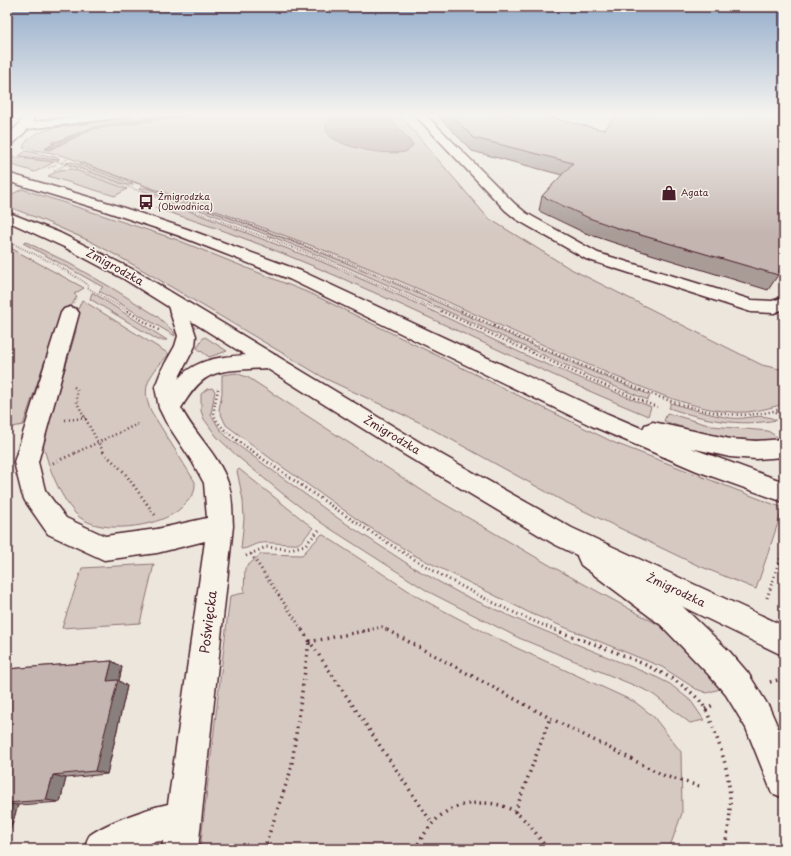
<svg xmlns="http://www.w3.org/2000/svg" width="791" height="856" font-family="'Playpen Sans',sans-serif">
<style>
.green{fill:#d5c9c2;stroke:#907476}
.water{fill:#b39f9d;stroke:#896c6f}
.lines{fill:none;stroke-linecap:round;stroke-linejoin:round}
.minor-casing{stroke:#4a1f2b;stroke-width:3}
.major-casing{stroke:#4a1f2b;stroke-width:3}
.path-far4{stroke:#4a1f2b;stroke-width:1.5;stroke-dasharray:0.5 1.5;stroke-linecap:butt}
.path-far3{stroke:#4a1f2b;stroke-width:2;stroke-dasharray:0.5 2;stroke-linecap:butt}
.path-far2{stroke:#4a1f2b;stroke-width:2.5;stroke-dasharray:1 3;stroke-linecap:butt}
.path-far1{stroke:#4a1f2b;stroke-width:3;stroke-dasharray:1 3.5;stroke-linecap:butt}
.path{stroke:#4a1f2b;stroke-width:3.5;stroke-dasharray:1.5 4.5;stroke-linecap:butt}
.minor{fill:#f7f3e8;fill-rule:evenodd}
.major{fill:#f7f3e8;fill-rule:evenodd}
.wall{fill:#a99c97;stroke:#4a1f2b}
.shaded-wall{fill:#897f7b;stroke:#4a1f2b}
.building{fill:#c4b5b0;stroke:#4a1f2b}
.labels{text-anchor:middle;stroke-width:3;stroke-linejoin:round;paint-order:stroke}
.far-poi-label{font-size:9px;fill:#4a1f2b;stroke:#f7f3e8;text-anchor:start}
.street-label{font-size:11px;fill:#4a1f2b;stroke:#f7f3e8}
.near-street-label{font-size:13px;fill:#4a1f2b;stroke:#f7f3e8}
</style>
<rect width="100%" height="100%" fill="#ece6dd"/>
<filter id="ink" filterUnits="userSpaceOnUse"><feTurbulence type="fractalNoise" baseFrequency=".025" numOctaves="2"/><feDisplacementMap in="SourceGraphic" scale="8" xChannelSelector="R" yChannelSelector="G"/><feConvolveMatrix kernelMatrix="1 2 1 2 8 2 1 2 1" color-interpolation-filters="sRGB"/></filter>
<g filter="url(#ink)">
<path class="green" d="M 173,114 L 189,114 C 139,120 85,122 45,149 L 93,129 L 175,117 L 201,114 L 336,114 L 332,117 L 338,141 C 361,149 381,153 405,152 L 413,145 L 386,114 L 399,114 L 488,218 L 569,268 L 762,365 L 784,370 L 784,404 C 772,407 760,411 747,412 C 721,414 692,405 667,397 C 570,360 477,313 381,273 C 278,230 171,197 67,157 L 52,153 L 23,148 C 26,135 43,131 54,128 Z
M 26,151 L 59,158 L 59,160 L 19,156 Z
M 11,157 L 54,162 L 35,172 L 12,165 L 10,161 Z
M 72,162 L 133,184 L 133,185 L 127,185 L 66,163 Z
M 72,169 L 75,170 L 127,189 L 115,196 L 48,176 L 60,170 Z
M 141,188 L 146,188 C 223,215 300,243 375,275 C 467,314 557,359 650,395 L 648,400 C 555,363 466,318 374,279 C 298,245 219,216 139,189 Z
M 22,189 L 175,239 L 314,295 L 615,443 L 783,508 L 756,589 L 697,565 L 563,501 L 423,424 L 326,379 L 141,269 L 92,242 L 42,220 L 7,206 L 7,197 Z
M 166,202 L 322,262 L 407,299 L 534,359 L 651,407 L 648,416 C 482,348 327,260 155,208 Z
M 26,242 L 65,261 L 112,288 L 157,316 L 174,332 L 175,336 L 99,291 L 103,287 L 23,243 Z
M 7,246 L 84,288 L 74,294 L 77,296 L 69,310 L 58,322 L 23,425 L 7,428 Z
M 92,293 L 93,293 L 167,340 L 158,340 L 90,299 Z
M 82,300 L 169,354 C 152,373 139,385 151,411 L 195,482 C 195,486 195,491 193,494 C 188,502 179,511 171,515 C 148,528 94,535 75,513 C 59,495 48,466 43,444 L 76,331 L 76,314 Z
M 205,337 L 227,351 L 209,357 L 197,348 L 202,339 Z
M 236,373 L 249,378 L 429,495 L 551,566 L 659,625 L 677,638 L 723,688 L 707,693 L 696,689 L 662,667 L 532,614 L 414,555 L 361,522 L 274,461 L 226,425 L 219,410 L 222,393 L 222,375 Z
M 212,388 L 215,391 L 211,414 L 219,428 L 228,438 L 339,519 L 414,568 L 461,594 L 523,622 L 656,677 L 670,684 L 691,701 L 704,720 L 690,723 L 654,695 L 643,689 L 519,638 L 429,592 L 323,524 L 283,494 L 237,456 L 217,437 L 204,419 L 201,411 L 201,394 L 207,389 Z
M 671,403 C 690,409 711,415 731,418 C 746,420 762,412 776,420 C 740,427 704,420 669,408 Z
M 667,413 L 712,426 L 768,431 L 780,439 C 740,442 701,435 664,421 Z
M 239,469 L 313,528 C 308,533 303,542 297,544 C 295,545 269,542 262,543 C 254,543 249,549 241,549 L 244,519 L 243,500 L 237,471 Z
M 322,534 L 418,597 L 497,639 L 635,702 L 653,716 L 681,752 L 682,813 L 669,849 L 200,849 L 230,596 L 244,593 L 245,568 L 261,554 L 302,555 Z
M 154,564 L 140,623 L 62,628 L 82,568 Z"/>
<path class="water" d="M 189,114 L 201,114 L 93,129 L 49,150 L 45,149 L 55,144 L 51,143 L 54,141 L 58,142 L 93,127 Z
M 336,114 L 386,114 L 413,145 C 411,147 410,149 407,151 C 391,157 341,148 329,135 C 326,132 326,128 326,124 Z"/>
<g class="lines">
<defs>
<path id="minor" d="M 24,114 L 35,114 L 32,122 L 98,114 L 132,114 L 126,117 L 28,129 L 11,146 L 7,147 L 7,136 L 19,124 Z
M 414,114 L 425,114 L 515,204 L 526,213 L 598,253 L 752,300 L 772,301 L 784,297 L 784,309 L 774,313 L 751,312 L 586,259 L 516,219 L 505,210 Z
M 176,297 L 182,299 L 185,303 L 196,336 L 195,346 L 178,379 C 200,353 239,356 270,354 L 277,356 L 280,361 L 277,366 C 268,369 259,368 249,369 C 210,371 201,375 181,408 C 194,434 219,455 228,483 C 233,496 232,512 233,526 L 198,849 L 162,849 L 163,841 L 153,842 L 138,849 L 84,849 C 86,845 87,838 90,835 C 106,823 148,808 168,804 L 205,541 L 157,553 L 104,560 L 48,534 L 25,501 L 22,494 L 14,462 L 61,313 L 64,309 L 70,307 L 76,309 L 79,313 L 38,462 L 45,490 L 66,518 L 105,536 L 157,529 L 207,518 L 204,483 L 193,463 L 166,422 L 159,408 L 155,387 L 162,369 L 175,346 L 178,336 L 167,303 L 170,299 Z
M 590,544 L 599,547 L 681,605 L 730,652 L 748,673 L 769,707 L 784,741 L 784,798 L 772,793 L 746,728 L 726,695 L 708,674 L 661,625 L 581,565 L 577,556 L 581,547 Z"/>
<path id="major" d="M 7,173 L 109,203 L 187,229 L 301,271 L 608,414 L 643,429 L 645,425 L 653,422 L 730,439 L 756,441 L 784,439 L 784,457 L 756,459 L 730,457 L 691,448 L 784,482 L 784,502 L 697,471 L 592,426 L 289,279 L 177,235 L 99,209 L 7,181 Z
M 7,212 L 60,233 L 136,271 L 421,443 L 572,528 L 784,626 L 784,656 L 554,544 L 405,455 L 124,279 L 64,247 L 7,221 Z"/>
</defs>
<use href="#minor" class="minor-casing"/>
<use href="#major" class="major-casing"/>
<path class="path-far4" d="M 607,123 L 616,114
M 21,158 L 56,161 L 170,202
M 62,162 L 68,159
M 80,163 L 189,202
M 48,168 L 57,164
M 54,171 L 65,165"/>
<path class="path-far3" d="M 167,201 L 302,251 L 443,312
M 186,201 L 356,265 L 464,312
M 7,241 L 55,264 L 86,283 L 88,288 L 129,312"/>
<path class="path-far2" d="M 127,311 L 160,331
M 441,311 L 587,378 L 657,407
M 461,311 C 507,332 554,354 600,373 C 657,396 722,429 784,408
M 74,387 L 77,389 L 77,403 L 104,453
M 218,389 C 217,397 212,409 215,417 C 219,429 244,445 255,453
M 776,412 L 783,418
M 65,420 L 86,418
M 75,453 L 140,423"/>
<path class="path-far1" d="M 103,452 L 124,472 L 155,515
M 253,452 C 350,519 446,588 558,631
M 53,463 L 78,452
M 251,554 L 303,631
M 246,556 L 266,547 L 290,549 L 305,545 L 321,528
M 767,598 L 784,547
M 364,631 L 382,627 L 389,631"/>
<path class="path" d="M 302,630 L 432,823
M 387,630 L 550,718 L 665,776 L 702,787
M 555,630 C 595,645 678,670 703,705 C 711,718 716,736 721,750 C 732,784 733,815 724,849
M 309,642 L 369,630
M 782,669 L 782,679
M 770,682 L 782,679 L 784,680
M 705,709 L 715,704
M 515,812 L 550,718
M 264,849 L 291,770 L 309,642
M 415,849 C 432,820 446,803 482,803 C 493,803 505,805 515,812 C 528,821 538,836 547,849"/>
<use href="#minor" class="minor"/>
<use href="#major" class="major"/>
</g>
<path class="wall" d="M 436,114 L 534,114 L 778,275 L 768,290 L 615,243 L 585,233 L 539,211 L 542,196 L 562,175 L 472,151 Z
M 112,661 L 122,667 L 119,681 L 127,686 L 107,774 L 66,778 L 60,802 L 18,805 L 10,831 L 7,831 L 7,669 Z"/>
<path class="shaded-wall" d="M 112,661 L 122,667 L 119,681 L 127,686 L 107,774 L 95,771 L 107,681 Z
M 53,775 L 66,778 L 60,802 L 46,800 Z
M 7,804 L 18,805 L 10,831 L 7,831 Z"/>
<path class="building" d="M 450,114 L 534,114 L 604,130 L 618,114 L 784,114 L 784,255 L 778,275 L 620,229 L 589,218 L 542,196 L 573,163 L 474,138 Z
M 112,661 L 107,681 L 118,680 L 95,771 L 53,775 L 46,800 L 7,803 L 7,669 Z"/>
</g>
<linearGradient id="sky" x2="0" y2="1"><stop stop-color="#93acca"/><stop offset="0.49" stop-color="#f6f4f0"/><stop offset="1" stop-color="#f6f4f0" stop-opacity="0"/></linearGradient>
<rect width="791" height="234" fill="url(#sky)"/>
<defs>
<symbol id="shop-bare" viewBox="-9 -9 18 18"><path d="M-5-2.5h2.3a2.7 3.5 0 0 1 5.4 0H5L5.5 6h-11ZM-1.5-2.5h3a1.5 2.3 0 0 0-3 0Z" fill="#4a1f2b" stroke="#f7f3e8" stroke-width="2.5" paint-order="stroke"/></symbol>
<symbol id="bus-bare" viewBox="-9 -9 18 18"><path d="M-5-6H5V4H4V6H2V4H-2V6H-4V4H-5ZM-3.5-4V0h7V-4ZM-3.5 1.2v1.5H-2V1.2ZM2 1.2v1.5H3.5V1.2Z" fill="#4a1f2b" stroke="#f7f3e8" stroke-width="2.5" paint-order="stroke"/></symbol>
</defs>
<g fill-rule="evenodd">
<use href="#shop-bare" x="658" y="182" width="22" height="22"/>
<use href="#bus-bare" x="135" y="191" width="22" height="22"/>
</g>
<g class="labels">
<g class="far-poi-label">
<text x="681" y="196">Agata</text>
<text x="158" y="200">Żmigrodzka<tspan x="158" dy="10">(Obwodnica)</tspan></text>
</g>
<g class="street-label">
<text transform="translate(115 267) rotate(29)" y="4">Żmigrodzka</text>
<text transform="translate(392 435) rotate(31)" y="4">Żmigrodzka</text>
<text transform="translate(676 590) rotate(25)" y="4">Żmigrodzka</text>
</g>
<g class="near-street-label">
<text transform="translate(208 622) rotate(-83)" y="5">Poświęcka</text>
</g>
</g>
<rect width="791" height="856" fill="none" stroke="#f7f3e8" stroke-width="24"/>
<rect x="12" y="12" width="767" height="832" fill="none" stroke="#4a1f2b" stroke-width="1.5" filter="url(#ink)"/>
</svg>
